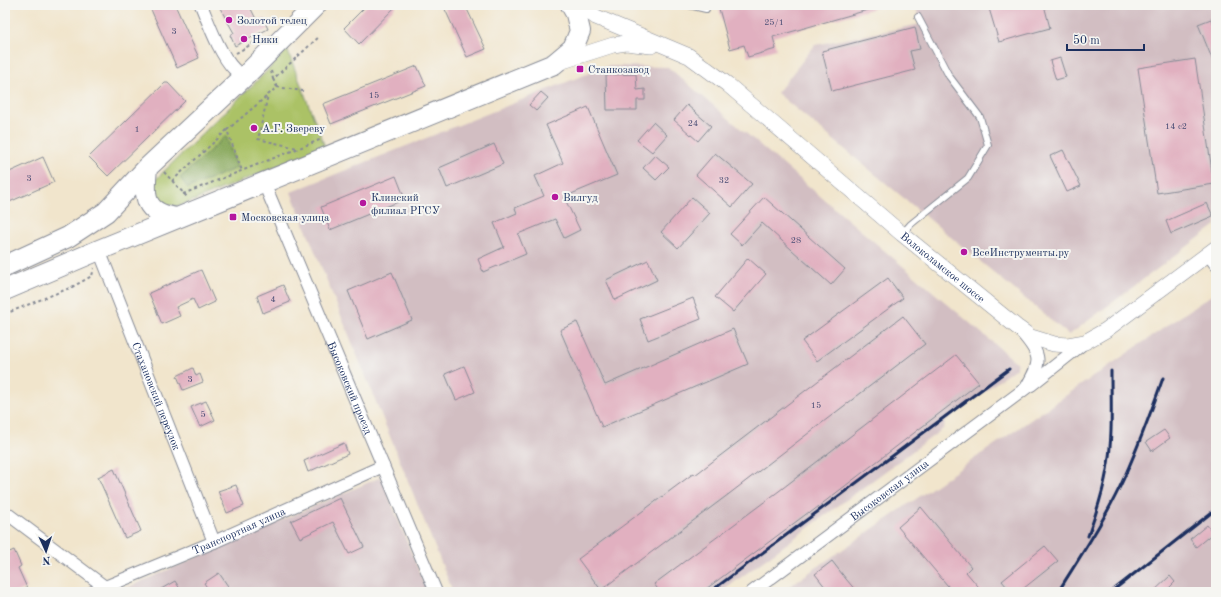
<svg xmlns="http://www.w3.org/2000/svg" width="1221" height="597" font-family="'Old Standard TT',serif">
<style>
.industrial{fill:#d2bec2}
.green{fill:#abc266;stroke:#637862}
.forest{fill:#88a85b;stroke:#526c5c}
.building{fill:#e1b0c0}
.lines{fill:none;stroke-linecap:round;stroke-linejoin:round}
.service-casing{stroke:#868a95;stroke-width:8}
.minor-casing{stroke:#868a95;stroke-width:14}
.tertiary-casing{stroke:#868a95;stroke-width:16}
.trunk-casing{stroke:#868a95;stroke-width:22}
.path{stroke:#868a95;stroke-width:2;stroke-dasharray:3 3;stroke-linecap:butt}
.service{stroke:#fff;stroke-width:6}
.minor{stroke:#fff;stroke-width:12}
.tertiary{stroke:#fff;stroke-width:15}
.trunk{stroke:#fff;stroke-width:20}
.rail{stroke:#1b2f5e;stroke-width:3}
.poi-dot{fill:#b5179e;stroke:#f6f6f2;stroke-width:1.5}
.labels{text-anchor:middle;stroke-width:4;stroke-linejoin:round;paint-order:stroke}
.number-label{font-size:9px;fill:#4c4f76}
.poi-label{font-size:11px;fill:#1b2f5e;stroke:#f6f6f2;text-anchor:start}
.street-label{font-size:11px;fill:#1b2f5e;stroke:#f6f6f2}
</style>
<rect width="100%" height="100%" fill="#f6f6f2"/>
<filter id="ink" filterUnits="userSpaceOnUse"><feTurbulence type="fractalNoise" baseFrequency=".025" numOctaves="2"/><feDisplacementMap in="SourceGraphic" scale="8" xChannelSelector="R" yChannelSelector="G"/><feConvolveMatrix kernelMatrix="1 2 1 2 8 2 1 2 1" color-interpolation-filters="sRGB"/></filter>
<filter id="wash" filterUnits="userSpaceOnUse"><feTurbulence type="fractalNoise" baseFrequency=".012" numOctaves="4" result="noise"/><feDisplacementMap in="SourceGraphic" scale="16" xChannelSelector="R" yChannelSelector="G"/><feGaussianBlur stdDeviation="0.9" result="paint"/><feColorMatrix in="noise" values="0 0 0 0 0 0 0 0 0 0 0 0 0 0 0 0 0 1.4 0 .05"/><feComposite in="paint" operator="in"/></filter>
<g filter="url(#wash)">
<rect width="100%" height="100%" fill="#f1e5cc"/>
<path class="industrial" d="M 915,5 L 1216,5 L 1216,225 L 1069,335 L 777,93 L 815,45 L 921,24 Z
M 607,66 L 668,67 L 1017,363 L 1017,368 L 1013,370 L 945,421 L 944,428 L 721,592 L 453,592 L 291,192 Z
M 1216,292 L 1216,592 L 781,592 Z
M 381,477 L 427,592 L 117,592 Z"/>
<path class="green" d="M 287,49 L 325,147 L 180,206 C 175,206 170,206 166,204 C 155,199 152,190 156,179 L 270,68 Z"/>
<path class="forest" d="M 226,136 L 237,168 L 188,188 L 180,178 Z"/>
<g id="blocks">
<path class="building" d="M 149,5 L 175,5 L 199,58 L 177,68 Z
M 226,5 L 249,5 L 257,21 L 263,18 L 268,29 L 235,46 L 230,35 L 234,33 L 220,8 Z
M 367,5 L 397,5 L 359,44 L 344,28 Z
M 443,5 L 465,5 L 486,49 L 467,57 Z
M 718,5 L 878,5 L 878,7 L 773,37 L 776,49 L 748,57 L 744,45 L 730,49 Z
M 988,5 L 1044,5 L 1050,28 L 999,42 Z
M 1211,19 L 1216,30 L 1215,66 L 1198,24 Z
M 915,27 L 920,49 L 910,51 L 915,70 L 832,91 L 822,51 Z
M 1060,58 L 1066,77 L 1056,80 L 1050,61 Z
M 1195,59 L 1214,184 L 1157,193 L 1138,68 Z
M 417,66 L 426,86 L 331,124 L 323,104 Z
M 636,74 L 637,90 L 645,89 L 645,100 L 637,100 L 637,110 L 607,110 L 606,75 Z
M 165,83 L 168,83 L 185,101 L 108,176 L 89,157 Z
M 541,92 L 548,98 L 536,111 L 529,105 Z
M 687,105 L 711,126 L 698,141 L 674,120 Z
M 588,107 L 617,175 L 564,197 L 580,230 L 564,238 L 555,219 L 518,234 L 526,254 L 483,272 L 478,259 L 504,247 L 494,223 L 517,213 L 515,208 L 544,196 L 535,176 L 563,163 L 546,125 Z
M 653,122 L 667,135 L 652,152 L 637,140 Z
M 494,144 L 503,164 L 447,188 L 439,168 Z
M 1063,150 L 1081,186 L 1067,192 L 1050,156 Z
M 715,153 L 752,184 L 732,207 L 696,175 Z
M 655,155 L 669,167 L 656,180 L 643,168 Z
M 43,157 L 54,182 L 5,204 L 5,174 Z
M 396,176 L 405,199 L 330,230 L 321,207 Z
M 692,197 L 710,213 L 678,248 L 661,232 Z
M 764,197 L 845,269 L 831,285 L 762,223 L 742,245 L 730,234 Z
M 1207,203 L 1213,216 L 1171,234 L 1166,221 Z
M 748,258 L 766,274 L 733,312 L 715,297 Z
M 648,260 L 657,280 L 615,300 L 606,280 Z
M 201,270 L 215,302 L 198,310 L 193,299 L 176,307 L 180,316 L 162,324 L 149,293 Z
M 392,272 L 412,320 L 368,339 L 348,291 Z
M 888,278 L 903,298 L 817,361 L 802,341 Z
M 283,285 L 290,302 L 263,313 L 257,296 Z
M 693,298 L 701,319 L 648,340 L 640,319 Z
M 903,316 L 925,344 L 729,494 L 601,590 L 578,559 L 694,473 L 695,475 Z
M 577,322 L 605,385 L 733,329 L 748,364 L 602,427 L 560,330 Z
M 956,355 L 979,383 L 810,513 L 809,512 L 702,592 L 660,592 L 654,584 L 779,491 Z
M 464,366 L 475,392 L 456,400 L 445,374 Z
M 193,368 L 196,376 L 200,374 L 203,382 L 183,390 L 177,376 Z
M 206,401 L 215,420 L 200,427 L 191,407 Z
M 1164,430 L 1170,438 L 1152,451 L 1146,442 Z
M 344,443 L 348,454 L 308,472 L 304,461 Z
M 114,469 L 141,531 L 125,538 L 98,477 Z
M 236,485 L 244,506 L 227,513 L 218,491 Z
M 340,498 L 364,547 L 349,554 L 333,522 L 300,538 L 291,521 Z
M 921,507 L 971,567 L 966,572 L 983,592 L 953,592 L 898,527 Z
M 1207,525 L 1213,533 L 1196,547 L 1190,539 Z
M 1045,546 L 1058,561 L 1019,592 L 1011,592 L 1002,581 Z
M 14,550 L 21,566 L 18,568 L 27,588 L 18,592 L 8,592 L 5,584 L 5,554 Z
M 832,561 L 846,579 L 857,592 L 829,592 L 815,574 Z
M 219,573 L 232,592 L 210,592 L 204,583 Z
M 1170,576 L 1175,582 L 1165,592 L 1153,592 Z
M 175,581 L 182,592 L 156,592 Z"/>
</g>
</g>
<g filter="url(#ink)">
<use href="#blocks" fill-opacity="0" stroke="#868a95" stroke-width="1"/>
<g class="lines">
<defs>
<path id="service" d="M 689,5 L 706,9
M 902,234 L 911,224 L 968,178 L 988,145 L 980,117 L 949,76 L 918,17"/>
<g id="minor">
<path d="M 201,5 C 209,24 220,55 234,69 C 237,72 241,74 245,76"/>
<path id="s1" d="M 264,183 L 436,592"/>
<path id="s2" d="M 99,250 L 214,542"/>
<path d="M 1208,254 L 1216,265"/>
<path d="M 1031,385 L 1085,342"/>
<path d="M 5,512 L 105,587"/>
<path id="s3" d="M 93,592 L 214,542 L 383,466"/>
<path id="s4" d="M 752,592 L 1026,388 C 1041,362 1043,357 1022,333"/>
</g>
<g id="tertiary">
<path id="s5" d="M 579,5 L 596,17 L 689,56 L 727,84 L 902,234 L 1017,327 L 1031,337 L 1054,344 L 1068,345 L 1085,342 L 1106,330 L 1216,248"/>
<path d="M 560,62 L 613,45 L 626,43 L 651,46"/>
</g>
<path id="trunk" d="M 147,168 C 144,197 143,213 177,218
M 5,266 L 68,237 L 106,212 L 147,168 L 245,76 L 316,5
M 5,290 L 99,250 L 554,64 L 573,48 L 580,31 L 576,14 L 571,5"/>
</defs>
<use href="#service" class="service-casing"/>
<use href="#minor" class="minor-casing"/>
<use href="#tertiary" class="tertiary-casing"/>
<use href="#trunk" class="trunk-casing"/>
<path class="path" d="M 236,53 L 257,41
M 271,71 L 273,79 L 320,36
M 273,79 L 277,87 L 268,95 L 258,139 L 297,148
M 277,87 L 303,91
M 227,130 L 267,96
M 164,172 L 188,198
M 172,181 L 227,130 L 242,171
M 183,194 L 322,139
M 5,314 L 72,287 L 92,276 L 94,268"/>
<use href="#service" class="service"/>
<use href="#minor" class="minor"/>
<use href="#tertiary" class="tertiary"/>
<use href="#trunk" class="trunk"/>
<path class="rail" d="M 1088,536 C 1096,514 1103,492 1107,470 C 1113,438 1111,403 1111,371
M 710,592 L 1009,369
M 1058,592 C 1081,555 1106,518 1124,478 C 1139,445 1151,412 1163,378
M 1111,592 L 1216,509"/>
</g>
</g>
<g class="poi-dot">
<circle cx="229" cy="20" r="4"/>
<circle cx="244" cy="39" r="4"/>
<rect x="576" y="65" width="8" height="8" rx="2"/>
<circle cx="254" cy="128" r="4"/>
<circle cx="555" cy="197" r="4"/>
<circle cx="363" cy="203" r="4"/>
<rect x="229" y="213" width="8" height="8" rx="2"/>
<circle cx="964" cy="252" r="4"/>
</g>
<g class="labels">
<g class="number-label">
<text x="774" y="25">25/1</text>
<text x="174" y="34">3</text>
<text x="374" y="98">15</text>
<text x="693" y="126">24</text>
<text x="1176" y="129">14 с2</text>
<text x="137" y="132">1</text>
<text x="29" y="181">3</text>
<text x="724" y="183">32</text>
<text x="796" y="243">28</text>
<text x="273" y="302">4</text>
<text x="190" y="382">3</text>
<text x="816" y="408">15</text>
<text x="203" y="417">5</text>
</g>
<g class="poi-label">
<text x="237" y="24">Золотой телец</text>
<text x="252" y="43">Ники</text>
<text x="588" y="73">Станкозавод</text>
<text x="262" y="132">А.Г. Звереву</text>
<text x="371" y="201">Клинский<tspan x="371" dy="13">филиал РГСУ</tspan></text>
<text x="563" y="201">Вилгуд</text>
<text x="241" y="221">Московская улица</text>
<text x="972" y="256">ВсеИнструменты.ру</text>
</g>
<g class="street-label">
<text dy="4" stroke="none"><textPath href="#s5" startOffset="452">Волоколамское шоссе</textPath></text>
<text dy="4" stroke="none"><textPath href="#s1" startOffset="222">Высоковский проезд</textPath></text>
<text dy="4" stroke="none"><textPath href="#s2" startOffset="157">Стахановский переулок</textPath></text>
<text dy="4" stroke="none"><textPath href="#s4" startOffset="171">Высоковская улица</textPath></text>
<text dy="4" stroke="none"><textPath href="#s3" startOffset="158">Транспортная улица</textPath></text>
</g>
</g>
<rect width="1221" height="597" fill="none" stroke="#f6f6f2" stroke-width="20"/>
<g transform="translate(46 551) rotate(177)" stroke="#f6f6f2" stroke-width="3" paint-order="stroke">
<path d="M0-3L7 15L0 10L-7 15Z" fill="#1b2f5e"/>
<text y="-6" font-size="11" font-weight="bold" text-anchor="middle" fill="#1b2f5e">N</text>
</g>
<path d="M1067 44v6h77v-6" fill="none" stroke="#1b2f5e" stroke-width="2"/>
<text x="1073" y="44" font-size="12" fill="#1b2f5e" stroke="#f6f6f2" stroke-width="3" paint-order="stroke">50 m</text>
</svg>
